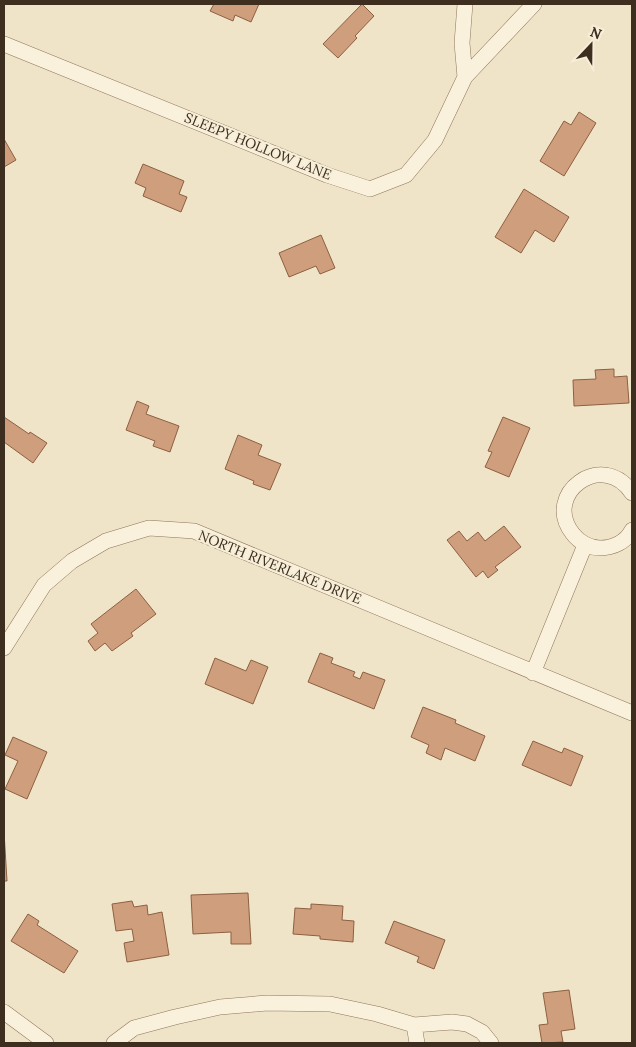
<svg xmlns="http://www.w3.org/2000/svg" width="636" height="1047" font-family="Lora,serif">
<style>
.building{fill:#cf9f7d;stroke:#8d5f41}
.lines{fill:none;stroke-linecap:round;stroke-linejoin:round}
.street-casing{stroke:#8d765c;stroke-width:16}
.street{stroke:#faf1dc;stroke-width:15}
.labels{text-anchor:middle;stroke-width:4;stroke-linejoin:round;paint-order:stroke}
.street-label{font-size:14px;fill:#3d2e20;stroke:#f7eed8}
</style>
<rect width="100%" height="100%" fill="#f0e4c8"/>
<path class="building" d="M 214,4 L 259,4 L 251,22 L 235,15 L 233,21 L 210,11 Z
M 362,4 L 374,16 L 355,36 L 357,38 L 338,58 L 323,44 Z
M 579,112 L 596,123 L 564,176 L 540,161 L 564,121 L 571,125 Z
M 4,139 L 16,160 L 4,167 Z
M 143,164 L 184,181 L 179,194 L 187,197 L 181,212 L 143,196 L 146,188 L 135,183 Z
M 524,189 L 569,217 L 554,242 L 535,230 L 521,253 L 495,237 Z
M 321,235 L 335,268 L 320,274 L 316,266 L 289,277 L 279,253 Z
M 614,369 L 614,377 L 627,376 L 629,403 L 574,406 L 573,380 L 596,379 L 595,370 Z
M 137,401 L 149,406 L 146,414 L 179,426 L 170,452 L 153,446 L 155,441 L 126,430 Z
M 4,417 L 29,434 L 30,432 L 47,443 L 33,463 L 4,442 Z
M 503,417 L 530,428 L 509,477 L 485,467 L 492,452 L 488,451 Z
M 238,435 L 262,445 L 258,455 L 281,464 L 270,490 L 253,484 L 254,481 L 225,469 Z
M 504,526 L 521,547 L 495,567 L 498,570 L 488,578 L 483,571 L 476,577 L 447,540 L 459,531 L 467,541 L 478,532 L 485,541 Z
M 136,589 L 156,614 L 131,633 L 133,636 L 112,651 L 105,643 L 95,651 L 88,641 L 98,633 L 91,624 Z
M 320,653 L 333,658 L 331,663 L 355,672 L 353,676 L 360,679 L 363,672 L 385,680 L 374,709 L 308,682 Z
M 215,658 L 246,671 L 251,660 L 268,667 L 253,704 L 205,684 Z
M 423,707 L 456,720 L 455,723 L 485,736 L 475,761 L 445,748 L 441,760 L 426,753 L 429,745 L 411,737 Z
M 13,737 L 47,752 L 27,799 L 5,789 L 18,761 L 5,755 Z
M 533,741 L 562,753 L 564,748 L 583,756 L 571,786 L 522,765 Z
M 4,832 L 7,881 L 4,881 Z
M 248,893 L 251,944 L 231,944 L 231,932 L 193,934 L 191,895 Z
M 132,901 L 134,907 L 147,905 L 148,915 L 162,912 L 169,955 L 127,962 L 124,943 L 134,941 L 132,929 L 116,931 L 112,904 Z
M 311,904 L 343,906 L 342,920 L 354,921 L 353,942 L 320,939 L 320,936 L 293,934 L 295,908 L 311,909 Z
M 28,914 L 39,921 L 37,925 L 78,951 L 64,973 L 11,941 Z
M 394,921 L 445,940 L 434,969 L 417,962 L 419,957 L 385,943 Z
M 569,990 L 575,1029 L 561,1031 L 563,1042 L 542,1043 L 539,1025 L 548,1024 L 543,993 Z"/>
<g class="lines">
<defs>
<path id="street" d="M 4,44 L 327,175 L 370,189 L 406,175 L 435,140 L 465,77 L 534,4
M 465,77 L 462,43 L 465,4
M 632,493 C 603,449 541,494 573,534 C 579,542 590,548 600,548 C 613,548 626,542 632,530
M 4,648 L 44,585 L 72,561 L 106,541 L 149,528 L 194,531 L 632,713
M 533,673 L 585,545
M 4,1012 L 46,1043
M 414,1025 L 417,1043
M 114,1043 L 134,1028 L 175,1017 L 220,1007 L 267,1003 L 330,1004 L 377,1014 L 414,1025 L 452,1022 L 467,1024 L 482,1032 L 491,1043"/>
</defs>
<use href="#street" class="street-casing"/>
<use href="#street" class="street"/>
</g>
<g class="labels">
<g class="street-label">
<text transform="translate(258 146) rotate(22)" y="5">SLEEPY HOLLOW LANE</text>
<text transform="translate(280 567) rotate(22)" y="5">NORTH RIVERLAKE DRIVE</text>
</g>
</g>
<rect width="636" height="1047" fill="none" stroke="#3d2e20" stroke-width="10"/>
<g transform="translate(591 45) rotate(22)" stroke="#f7eed8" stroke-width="4" paint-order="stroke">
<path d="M0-4L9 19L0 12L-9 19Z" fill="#3d2e20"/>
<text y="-8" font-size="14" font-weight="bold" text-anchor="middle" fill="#3d2e20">N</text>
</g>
</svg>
